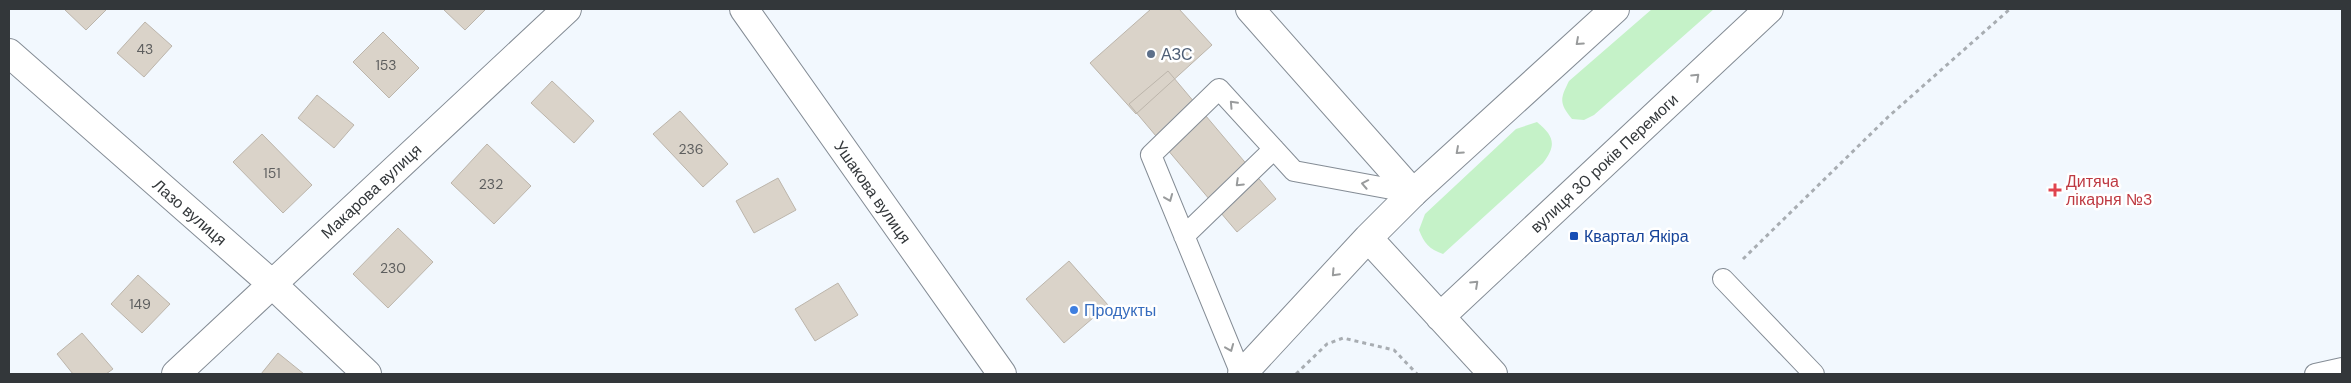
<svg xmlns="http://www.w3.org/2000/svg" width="2351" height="383" font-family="'DM Sans',sans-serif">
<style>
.green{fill:#c5f2c8}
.building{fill:#dad3c9;stroke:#bcb5ab}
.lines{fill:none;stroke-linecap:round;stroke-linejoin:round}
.service-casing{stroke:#848c95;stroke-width:22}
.minor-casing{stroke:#848c95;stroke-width:30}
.tertiary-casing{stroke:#848c95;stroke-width:30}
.path{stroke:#a8adb2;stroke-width:3;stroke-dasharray:4 4;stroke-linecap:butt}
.service{stroke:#fff;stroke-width:20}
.minor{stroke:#fff;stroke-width:28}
.tertiary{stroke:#fff;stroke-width:28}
.oneway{stroke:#999b9c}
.service-dot{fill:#5c6f8a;stroke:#fff;stroke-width:2}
.health-dot{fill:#e0444e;stroke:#fff;stroke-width:2}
.transit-dot{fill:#1a4fb4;stroke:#fff;stroke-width:2}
.shop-dot{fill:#3f7fe0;stroke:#fff;stroke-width:2}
.labels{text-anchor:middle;stroke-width:5;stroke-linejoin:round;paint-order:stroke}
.number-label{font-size:14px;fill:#5d5e5e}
.service-label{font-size:16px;fill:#4e5e75;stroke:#fff;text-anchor:start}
.street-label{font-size:16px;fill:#33373a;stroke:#fff}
.health-label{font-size:16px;fill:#be3a42;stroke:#fff;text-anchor:start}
.transit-label{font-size:16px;fill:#164399;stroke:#fff;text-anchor:start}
.shop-label{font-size:16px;fill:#366cbe;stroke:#fff;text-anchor:start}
</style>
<rect width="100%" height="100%" fill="#f2f8fe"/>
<path class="green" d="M 1652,9 L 1714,9 L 1594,115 L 1584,120 L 1572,119 C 1559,103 1560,99 1569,81 Z
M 1537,122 C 1554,136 1557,145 1543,163 L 1443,254 C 1429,249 1424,243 1419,230 L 1425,214 L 1516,129 Z"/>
<path class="building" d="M 64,9 L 107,9 L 86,30 Z
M 443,9 L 486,9 L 465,30 Z
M 1151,9 L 1179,9 L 1212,45 L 1136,114 L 1090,63 Z
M 145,22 L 172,46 L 144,77 L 117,53 Z
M 383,32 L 419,68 L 389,98 L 353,62 Z
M 1168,71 L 1276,199 L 1237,232 L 1129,104 Z
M 552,81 L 594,121 L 574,143 L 531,103 Z
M 317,95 L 354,125 L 334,148 L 298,118 Z
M 680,111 L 728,164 L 703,187 L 653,134 Z
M 262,134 L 312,185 L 283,213 L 233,162 Z
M 487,144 L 531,186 L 494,224 L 451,183 Z
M 778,178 L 796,210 L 754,233 L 736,201 Z
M 398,228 L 433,262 L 388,308 L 353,274 Z
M 1069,261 L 1108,305 L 1064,343 L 1026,299 Z
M 138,275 L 170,304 L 142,333 L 111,304 Z
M 838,283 L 858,315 L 815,341 L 795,309 Z
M 82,333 L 113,369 L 106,374 L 73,374 L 57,354 Z
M 278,353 L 304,374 L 261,374 Z"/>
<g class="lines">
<defs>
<path id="service" d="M 1184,236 L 1274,149
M 1723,279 L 1814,374
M 1241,374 L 1151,155 L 1219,89 L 1294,171 L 1413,193
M 2315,374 L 2342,368"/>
<path id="minor" d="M 744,9 L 1002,374
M 1250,9 L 1413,193
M 9,53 L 272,284 L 367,374
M 176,374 L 567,9"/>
<path id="tertiary" d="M 1368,238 L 1493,374
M 1440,317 L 1769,9
M 1242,374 L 1368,238 L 1413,193 L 1615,9"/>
</defs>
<use href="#service" class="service-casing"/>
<use href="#minor" class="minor-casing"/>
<use href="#tertiary" class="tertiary-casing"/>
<path class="path" d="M 1743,259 L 1888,117 L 2010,9
M 1296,374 L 1327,344 L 1343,338 L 1394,350 L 1417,374"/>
<use href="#service" class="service"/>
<use href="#minor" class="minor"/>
<use href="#tertiary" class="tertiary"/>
</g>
<defs><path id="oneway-chevron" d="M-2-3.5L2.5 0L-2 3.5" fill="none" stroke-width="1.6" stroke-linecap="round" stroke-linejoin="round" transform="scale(1.25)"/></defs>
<g class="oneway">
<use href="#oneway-chevron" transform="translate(1579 42) rotate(138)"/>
<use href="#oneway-chevron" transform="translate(1696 77) rotate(-43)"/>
<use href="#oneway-chevron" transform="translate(1233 104) rotate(-133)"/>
<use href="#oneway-chevron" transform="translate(1459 151) rotate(138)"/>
<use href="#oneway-chevron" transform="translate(1239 183) rotate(136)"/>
<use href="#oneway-chevron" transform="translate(1365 184) rotate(-169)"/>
<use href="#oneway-chevron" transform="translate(1169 198) rotate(68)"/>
<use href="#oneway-chevron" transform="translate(1335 273) rotate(133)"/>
<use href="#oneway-chevron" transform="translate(1475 284) rotate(-43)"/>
<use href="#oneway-chevron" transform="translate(1230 348) rotate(68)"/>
</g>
<circle class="service-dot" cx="1151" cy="54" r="5"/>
<path class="health-dot" d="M2052.5 182.5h5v5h5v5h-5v5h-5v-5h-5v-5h5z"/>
<rect class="transit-dot" x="1569" y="231" width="10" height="10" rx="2.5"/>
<circle class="shop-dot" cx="1074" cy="310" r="5"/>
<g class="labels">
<g class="number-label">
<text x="145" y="54">43</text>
<text x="386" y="70">153</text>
<text x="691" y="154">236</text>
<text x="272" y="178">151</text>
<text x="491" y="189">232</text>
<text x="393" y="273">230</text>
<text x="140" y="309">149</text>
</g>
<g class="service-label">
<text x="1161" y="60">АЗС</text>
</g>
<g class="street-label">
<text transform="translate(1604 163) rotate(-43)" y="6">вулиця 30 років Перемоги</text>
<text transform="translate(371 191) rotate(-43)" y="6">Макарова вулиця</text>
<text transform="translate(873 192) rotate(55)" y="6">Ушакова вулиця</text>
<text transform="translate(190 212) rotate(41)" y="6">Лазо вулиця</text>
</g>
<g class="health-label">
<text x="2066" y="187">Дитяча<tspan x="2066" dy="18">лікарня №3</tspan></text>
</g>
<g class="transit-label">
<text x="1584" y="242">Квартал Якіра</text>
</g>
<g class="shop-label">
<text x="1084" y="316">Продукты</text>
</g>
</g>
<rect width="2351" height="383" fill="none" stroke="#33373a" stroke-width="20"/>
</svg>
